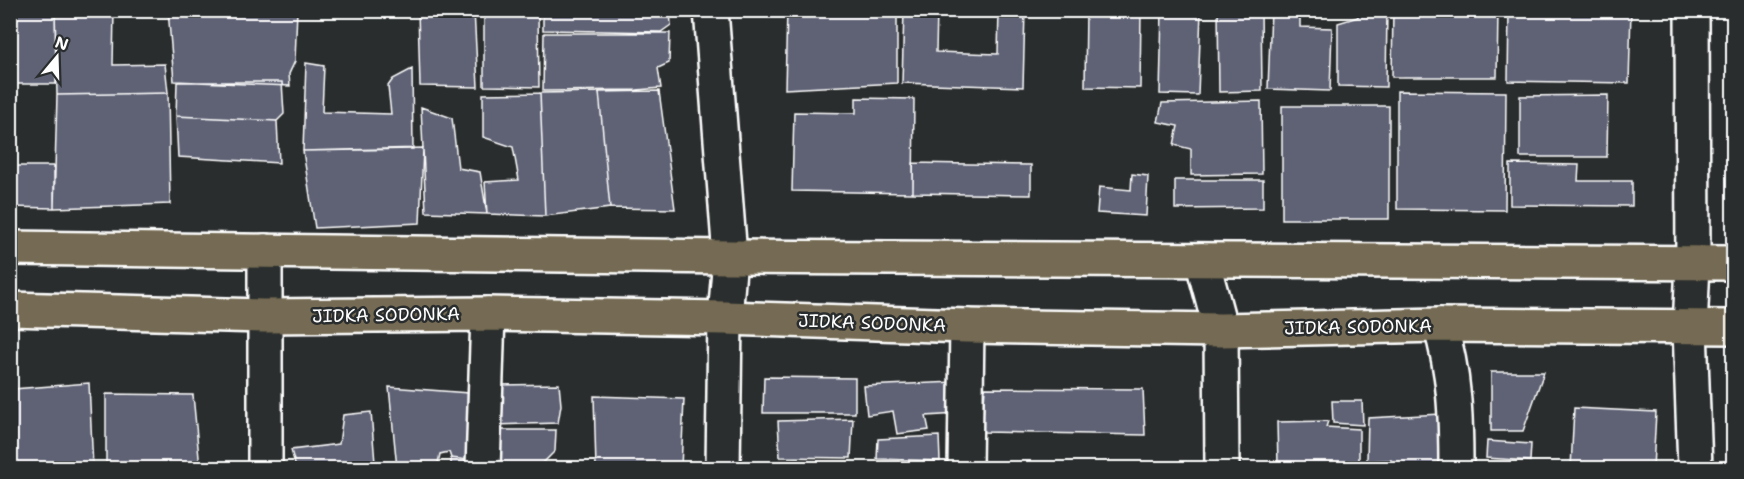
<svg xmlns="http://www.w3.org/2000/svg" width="1744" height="479" font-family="'Shantell Sans',sans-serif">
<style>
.building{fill:#5f6274;stroke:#fff;stroke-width:1.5}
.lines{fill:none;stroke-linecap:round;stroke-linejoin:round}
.minor-casing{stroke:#fff;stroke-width:38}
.major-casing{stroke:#fff;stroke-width:38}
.minor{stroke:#2a2d2e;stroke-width:33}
.major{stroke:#746b52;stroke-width:33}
.labels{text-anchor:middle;stroke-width:5;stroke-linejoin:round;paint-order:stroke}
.street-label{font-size:18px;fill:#fff;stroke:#2a2d2e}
</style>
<rect width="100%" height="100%" fill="#2a2d2e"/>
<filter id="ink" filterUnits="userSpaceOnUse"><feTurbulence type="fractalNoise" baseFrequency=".0167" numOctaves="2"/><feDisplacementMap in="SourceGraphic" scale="12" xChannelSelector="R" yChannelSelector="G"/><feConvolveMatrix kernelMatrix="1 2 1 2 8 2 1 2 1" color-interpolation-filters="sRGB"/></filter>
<g filter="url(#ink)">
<path class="building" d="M 10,10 L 55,10 L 56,84 L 10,84 Z
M 55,10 L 114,10 L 113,65 L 165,64 L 168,93 L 57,95 Z
M 168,10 L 297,10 L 295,61 L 289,74 L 290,86 L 174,81 Z
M 418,10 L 474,10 L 478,87 L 420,86 Z
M 484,10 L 538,10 L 539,87 L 484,86 Z
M 543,10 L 670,10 L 671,25 L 661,32 L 543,30 Z
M 787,10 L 897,10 L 897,83 L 785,89 Z
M 904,10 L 937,10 L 936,52 L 998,54 L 999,10 L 1025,10 L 1023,87 L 902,83 Z
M 1086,10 L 1141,10 L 1140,88 L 1085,87 Z
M 1162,10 L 1201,10 L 1198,95 L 1160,94 Z
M 1218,10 L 1261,10 L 1262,91 L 1219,92 Z
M 1271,10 L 1300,10 L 1300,27 L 1332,28 L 1330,91 L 1268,89 Z
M 1358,10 L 1387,10 L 1386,87 L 1338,86 L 1338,23 L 1358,17 Z
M 1393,10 L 1498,10 L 1497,77 L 1392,77 Z
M 1509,10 L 1631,10 L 1629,83 L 1508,81 Z
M 544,33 L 670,33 L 669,63 L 658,68 L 661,88 L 637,90 L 543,91 Z
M 306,63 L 324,66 L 322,112 L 391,114 L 388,86 L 393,79 L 412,69 L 413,149 L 303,151 Z
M 177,82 L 282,82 L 284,114 L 277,121 L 176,116 Z
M 659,91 L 675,209 L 610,208 L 599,92 Z
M 1397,91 L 1506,92 L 1505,210 L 1397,209 Z
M 599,92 L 610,208 L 545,216 L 540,93 Z
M 168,93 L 170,204 L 54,208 L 57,95 Z
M 540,93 L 545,216 L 487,214 L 485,182 L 519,180 L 513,147 L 483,137 L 483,94 Z
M 1608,95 L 1607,157 L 1520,157 L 1520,96 Z
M 856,98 L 914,99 L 913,193 L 792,191 L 794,112 L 856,113 Z
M 1261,101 L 1262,174 L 1191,175 L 1191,149 L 1174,145 L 1178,126 L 1158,122 L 1162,103 Z
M 1282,106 L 1389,106 L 1389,219 L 1282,219 Z
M 421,107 L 452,118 L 458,168 L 480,172 L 487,214 L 426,212 Z
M 176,116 L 277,121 L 279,163 L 178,157 Z
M 423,148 L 420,223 L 315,228 L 303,151 Z
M 913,163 L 1031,165 L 1031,195 L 913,193 Z
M 1510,164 L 1579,165 L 1578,181 L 1632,181 L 1632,206 L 1510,205 Z
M 10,166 L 54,166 L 54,208 L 10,207 Z
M 1132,174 L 1148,176 L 1146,216 L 1097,213 L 1099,187 L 1131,190 Z
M 1175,180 L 1263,180 L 1263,208 L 1175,209 Z
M 1491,372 L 1544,372 L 1523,431 L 1491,431 Z
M 764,377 L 855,378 L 855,413 L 763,413 Z
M 955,382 L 958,414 L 926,416 L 929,430 L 897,434 L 893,411 L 867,415 L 864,386 Z
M 89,383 L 93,468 L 16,468 L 13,389 Z
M 559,384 L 561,405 L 558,423 L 495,425 L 493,385 Z
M 389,387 L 482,394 L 483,462 L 451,458 L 449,452 L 440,454 L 437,468 L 397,468 Z
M 985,388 L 1143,389 L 1145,435 L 982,432 Z
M 106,394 L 193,395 L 200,468 L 106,468 Z
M 594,396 L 684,399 L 681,468 L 596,468 Z
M 1332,401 L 1362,401 L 1363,425 L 1333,423 Z
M 1574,408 L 1656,412 L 1653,468 L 1571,468 Z
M 371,412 L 375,463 L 296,468 L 291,450 L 339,444 L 343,415 Z
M 1441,414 L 1446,468 L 1391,468 L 1391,460 L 1367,461 L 1368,418 Z
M 853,419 L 851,458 L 780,457 L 778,421 Z
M 1328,421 L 1326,427 L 1359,429 L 1359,464 L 1278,465 L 1277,422 Z
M 489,430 L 556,430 L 555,451 L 542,464 L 491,468 Z
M 939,436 L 940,461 L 877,459 L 878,439 Z
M 1487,441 L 1531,444 L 1530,461 L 1486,458 Z
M 451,458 L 483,462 L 482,468 L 451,468 Z
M 890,464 L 941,466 L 941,468 L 890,468 Z"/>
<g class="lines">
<defs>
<path id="minor" d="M 711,10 L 730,257 L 725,318 L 723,468
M 1692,10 L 1693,264 L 1690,328 L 1695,468
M 1202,260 L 1221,330 L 1222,468
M 1440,325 C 1455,374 1456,418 1456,468
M 265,468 L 265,251
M 483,468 L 488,314
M 965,468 L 967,326"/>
<path id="major" d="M 10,248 L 730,257 L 1734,263
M 10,309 L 263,316 L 488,314 L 725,318 L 967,326 L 1221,330 L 1440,325 L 1734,327"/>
</defs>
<use href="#minor" class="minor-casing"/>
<use href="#major" class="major-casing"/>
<use href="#minor" class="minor"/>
<use href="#major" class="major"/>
</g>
</g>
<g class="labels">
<g class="street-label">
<text transform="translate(386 315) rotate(-1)" y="6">JIDKA SODONKA</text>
<text transform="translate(872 323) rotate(2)" y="6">JIDKA SODONKA</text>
<text transform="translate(1358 327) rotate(-1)" y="6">JIDKA SODONKA</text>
</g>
</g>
<rect width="1744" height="479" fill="none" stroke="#2a2d2e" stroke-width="36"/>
<rect x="18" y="18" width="1708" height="443" fill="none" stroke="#fff" stroke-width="2" filter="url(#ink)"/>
<g transform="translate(57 57) rotate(19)" stroke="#2a2d2e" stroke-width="4.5" paint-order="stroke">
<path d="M0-4.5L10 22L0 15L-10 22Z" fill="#ffffff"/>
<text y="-9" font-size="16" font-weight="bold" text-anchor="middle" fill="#ffffff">N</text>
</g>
</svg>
